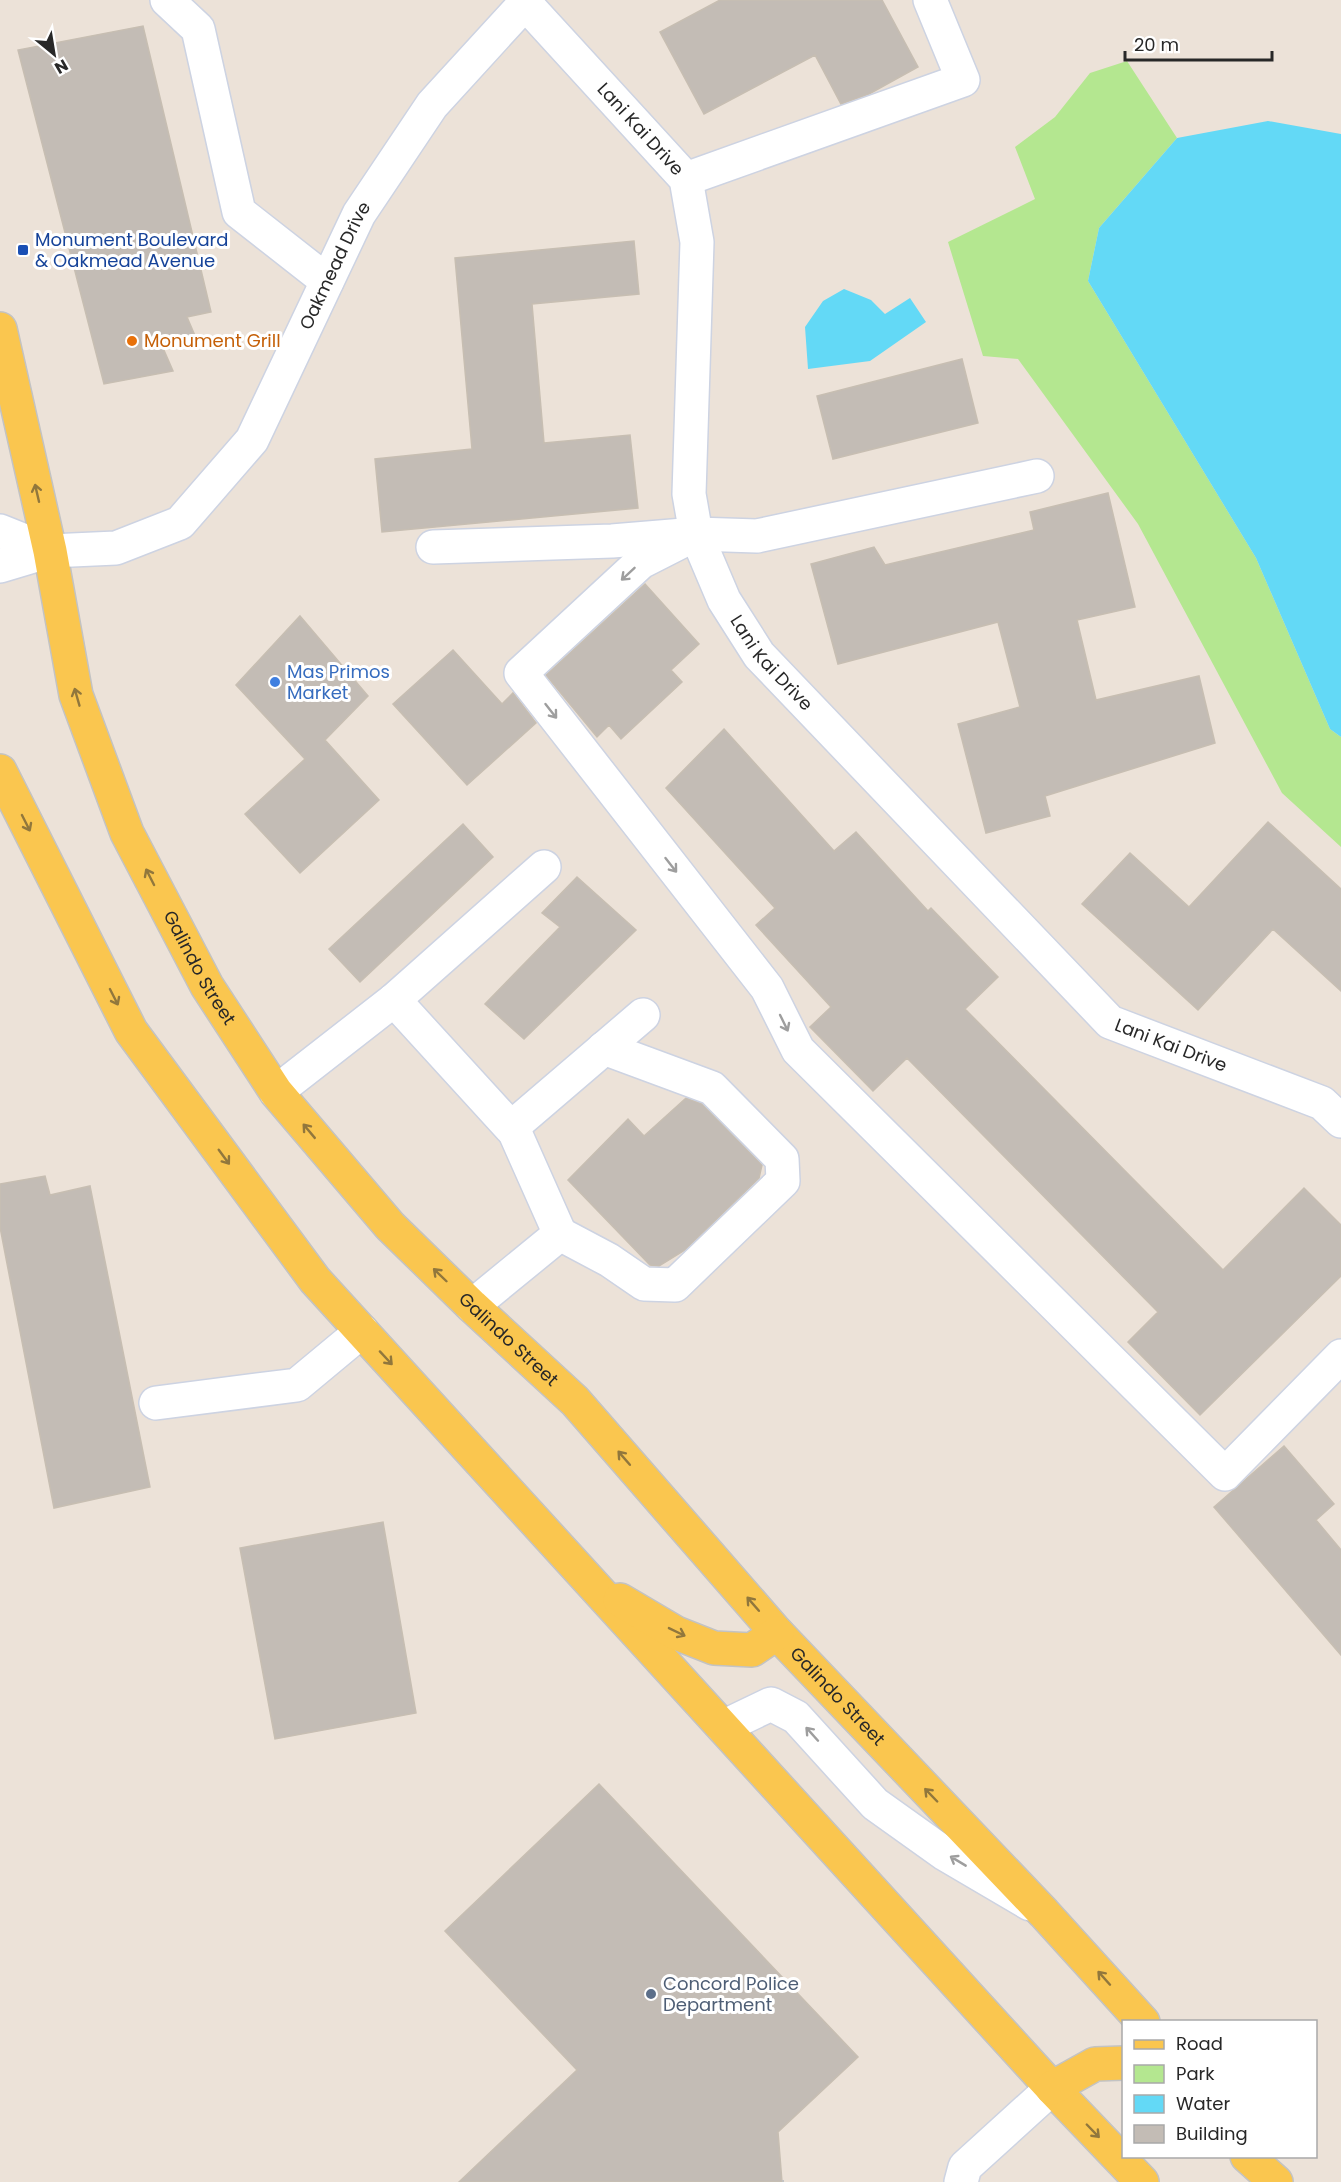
<svg xmlns="http://www.w3.org/2000/svg" width="1341" height="2182" font-family="Poppins,sans-serif">
<style>
.green{fill:#b4e790}
.water{fill:#63d9f6}
.building{fill:#c3bcb5;stroke:#c7beb2;stroke-width:1.5}
.lines{fill:none;stroke-linecap:round;stroke-linejoin:round}
.minor-casing{stroke:#cdd3e2;stroke-width:36}
.major-casing{stroke:#c3c3c3;stroke-width:36}
.path{stroke:#c3c3c3;stroke-width:4;stroke-dasharray:4.5 3;stroke-linecap:butt}
.minor{stroke:#fff;stroke-width:33}
.major{stroke:#fac64f;stroke-width:33}
.oneway{stroke:#91773c}
.oneway2{stroke:#9e9e9e}
.transit-dot{fill:#1a4fb4;stroke:#fff;stroke-width:2}
.food-dot{fill:#e8710a;stroke:#fff;stroke-width:2}
.shop-dot{fill:#3f7fe0;stroke:#fff;stroke-width:2}
.service-dot{fill:#5c6f8a;stroke:#fff;stroke-width:2}
.labels{text-anchor:middle;stroke-width:6;stroke-linejoin:round;paint-order:stroke}
.street-label{font-size:18px;fill:#282828;stroke:#fff}
.transit-label{font-size:18px;fill:#164399;stroke:#fff;text-anchor:start}
.food-label{font-size:18px;fill:#c56008;stroke:#fff;text-anchor:start}
.shop-label{font-size:18px;fill:#366cbe;stroke:#fff;text-anchor:start}
.service-label{font-size:18px;fill:#4e5e75;stroke:#fff;text-anchor:start}
</style>
<rect width="100%" height="100%" fill="#ece2d8"/>
<path class="green" d="M 1127,61 L 1177,138 L 1099,228 L 1088,281 L 1256,558 L 1330,729 L 1341,737 L 1341,847 L 1282,793 L 1138,524 L 1018,359 L 983,356 L 948,242 L 1035,199 L 1015,147 L 1055,117 L 1090,73 Z"/>
<path class="water" d="M 1268,121 L 1341,134 L 1341,737 L 1330,729 L 1256,558 L 1088,281 L 1099,228 L 1177,138 Z
M 844,289 L 871,300 L 885,314 L 910,298 L 926,322 L 870,361 L 808,369 L 805,327 L 823,301 Z"/>
<path class="building" d="M 720,0 L 882,0 L 918,67 L 869,94 L 841,104 L 815,55 L 704,114 L 660,32 Z
M 143,26 L 211,312 L 187,317 L 196,338 L 163,348 L 173,371 L 104,384 L 18,50 Z
M 634,241 L 639,294 L 532,304 L 544,443 L 630,435 L 638,508 L 382,532 L 375,459 L 472,449 L 455,258 Z
M 962,359 L 978,423 L 833,459 L 817,396 Z
M 1108,493 L 1135,607 L 1077,620 L 1096,700 L 1199,676 L 1215,743 L 1045,796 L 1050,816 L 986,833 L 958,724 L 1020,707 L 998,622 L 838,664 L 811,564 L 874,547 L 885,565 L 1034,530 L 1030,512 Z
M 645,584 L 699,644 L 671,670 L 682,682 L 621,739 L 609,725 L 597,737 L 546,675 Z
M 300,616 L 368,696 L 325,740 L 379,800 L 300,873 L 245,814 L 305,759 L 236,685 Z
M 453,650 L 502,704 L 513,693 L 536,723 L 467,785 L 393,704 Z
M 724,729 L 834,851 L 856,832 L 928,911 L 931,908 L 998,977 L 965,1009 L 1223,1270 L 1304,1188 L 1341,1225 L 1341,1276 L 1200,1415 L 1128,1342 L 1158,1312 L 907,1058 L 873,1091 L 810,1027 L 831,1007 L 756,925 L 775,908 L 666,788 Z
M 1268,822 L 1341,889 L 1341,991 L 1273,929 L 1198,1010 L 1082,904 L 1130,853 L 1189,907 Z
M 463,824 L 493,857 L 360,982 L 329,949 Z
M 577,877 L 636,930 L 524,1039 L 485,1004 L 560,927 L 542,913 Z
M 686,1098 L 702,1104 L 762,1165 L 759,1178 L 685,1250 L 659,1266 L 650,1265 L 568,1180 L 628,1119 L 644,1136 Z
M 45,1176 L 50,1195 L 90,1186 L 150,1487 L 54,1508 L 0,1227 L 0,1184 Z
M 1284,1446 L 1334,1504 L 1316,1520 L 1341,1550 L 1341,1655 L 1214,1507 Z
M 383,1522 L 416,1713 L 275,1739 L 240,1548 Z
M 599,1784 L 858,2057 L 778,2132 L 782,2182 L 459,2182 L 577,2070 L 445,1931 Z"/>
<g class="lines">
<defs>
<g id="minor">
<path d="M 167,0 L 198,29 L 239,212 L 327,281"/>
<path id="s1" d="M 525,3 L 686,179 L 697,242 L 689,494 L 696,534 L 724,600 L 759,655 L 1110,1022 L 1322,1103 L 1341,1121"/>
<path d="M 686,179 L 963,80 L 930,0"/>
<path d="M 0,531 L 50,551"/>
<path d="M 696,534 L 641,562 L 521,673 L 767,988 L 798,1050 L 1225,1474 L 1341,1356"/>
<path d="M 433,547 L 612,541 L 696,534 L 757,536 L 1037,476"/>
<path id="s2" d="M 0,566 L 50,551 L 116,548 L 180,523 L 252,440 L 359,214 L 432,105 L 528,0"/>
<path d="M 394,1000 L 511,1128 L 643,1015"/>
<path d="M 276,1092 L 394,1000 L 544,867"/>
<path d="M 512,1126 L 560,1234"/>
<path d="M 472,1306 L 560,1234 L 609,1260 L 644,1284 L 675,1285 L 783,1181 L 782,1159 L 712,1088 L 604,1048"/>
<path d="M 156,1403 L 297,1385 L 362,1331"/>
<path d="M 723,1727 L 771,1704 L 796,1717 L 875,1804 L 945,1854 L 1030,1904"/>
<path d="M 961,2182 L 965,2167 L 1052,2088"/>
</g>
<g id="major">
<path id="s3" d="M 0,329 L 50,551 L 76,695 L 127,833 L 207,986 L 276,1092 L 390,1226 L 472,1306 L 575,1401 L 777,1633 L 1044,1913 L 1143,2022"/>
<path d="M 0,771 L 131,1031 L 315,1280 L 1052,2088 L 1142,2182"/>
<path d="M 620,1600 L 676,1633 L 714,1648 L 752,1650 L 777,1633"/>
<path d="M 1052,2088 L 1095,2064 L 1124,2063"/>
<path d="M 1247,2156 L 1276,2182"/>
</g>
</defs>
<use href="#minor" class="minor-casing"/>
<use href="#major" class="major-casing"/>
<path class="path" d="M 782,2182 L 784,2182"/>
<use href="#minor" class="minor"/>
<use href="#major" class="major"/>
</g>
<defs><path id="oneway-shaft" d="M-6 0H5M1.5-3L5.5 0L1.5 3" fill="none" stroke-width="1.6" stroke-linecap="round" stroke-linejoin="round" transform="scale(1.5)"/></defs>
<g class="oneway">
<use href="#oneway-shaft" transform="translate(37 493) rotate(-103)"/>
<use href="#oneway-shaft" transform="translate(77 697) rotate(-106)"/>
<use href="#oneway-shaft" transform="translate(26 823) rotate(63)"/>
<use href="#oneway-shaft" transform="translate(150 877) rotate(-117)"/>
<use href="#oneway-shaft" transform="translate(114 997) rotate(63)"/>
<use href="#oneway-shaft" transform="translate(309 1131) rotate(-130)"/>
<use href="#oneway-shaft" transform="translate(224 1157) rotate(54)"/>
<use href="#oneway-shaft" transform="translate(440 1275) rotate(-136)"/>
<use href="#oneway-shaft" transform="translate(386 1358) rotate(47)"/>
<use href="#oneway-shaft" transform="translate(624 1458) rotate(-131)"/>
<use href="#oneway-shaft" transform="translate(753 1604) rotate(-131)"/>
<use href="#oneway-shaft" transform="translate(677 1632) rotate(26)"/>
<use href="#oneway-shaft" transform="translate(931 1795) rotate(-134)"/>
<use href="#oneway-shaft" transform="translate(1104 1978) rotate(-132)"/>
<use href="#oneway-shaft" transform="translate(1093 2131) rotate(46)"/>
</g>
<g class="oneway2">
<use href="#oneway-shaft" transform="translate(628 574) rotate(137)"/>
<use href="#oneway-shaft" transform="translate(551 711) rotate(52)"/>
<use href="#oneway-shaft" transform="translate(671 865) rotate(52)"/>
<use href="#oneway-shaft" transform="translate(784 1023) rotate(64)"/>
<use href="#oneway-shaft" transform="translate(812 1734) rotate(-132)"/>
<use href="#oneway-shaft" transform="translate(958 1861) rotate(-149)"/>
</g>
<rect class="transit-dot" x="17" y="244" width="12" height="12" rx="3"/>
<circle class="food-dot" cx="132" cy="341" r="6"/>
<circle class="shop-dot" cx="275" cy="682" r="6"/>
<circle class="service-dot" cx="651" cy="1994" r="6"/>
<g class="labels">
<g class="street-label">
<text dy="6" stroke="none"><textPath href="#s1" startOffset="171">Lani Kai Drive</textPath></text>
<text dy="6" stroke="none"><textPath href="#s2" startOffset="490">Oakmead Drive</textPath></text>
<text dy="6" stroke="none"><textPath href="#s1" startOffset="746">Lani Kai Drive</textPath></text>
<text dy="6" stroke="none"><textPath href="#s3" startOffset="674">Galindo Street</textPath></text>
<text dy="6" stroke="none"><textPath href="#s1" startOffset="1305">Lani Kai Drive</textPath></text>
<text dy="6" stroke="none"><textPath href="#s3" startOffset="1160">Galindo Street</textPath></text>
<text dy="6" stroke="none"><textPath href="#s3" startOffset="1646">Galindo Street</textPath></text>
</g>
<g class="transit-label">
<text x="35" y="246">Monument Boulevard<tspan x="35" dy="21">&amp; Oakmead Avenue</tspan></text>
</g>
<g class="food-label">
<text x="144" y="347">Monument Grill</text>
</g>
<g class="shop-label">
<text x="287" y="678">Mas Primos<tspan x="287" dy="21">Market</tspan></text>
</g>
<g class="service-label">
<text x="663" y="1990">Concord Police<tspan x="663" dy="21">Department</tspan></text>
</g>
</g>
<rect x="1122" y="2020" width="195" height="138" fill="#ffffff" stroke="#a9a9a9" stroke-width="1.5"/>
<rect x="1134" y="2040" width="30" height="9" fill="#fac64f" stroke="#a9a9a9" stroke-width="1.5"/>
<text x="1176" y="2050" font-size="18" fill="#282828">Road</text>
<rect x="1134" y="2065" width="30" height="18" fill="#b4e790" stroke="#a9a9a9" stroke-width="1.5"/>
<text x="1176" y="2080" font-size="18" fill="#282828">Park</text>
<rect x="1134" y="2095" width="30" height="18" fill="#63d9f6" stroke="#a9a9a9" stroke-width="1.5"/>
<text x="1176" y="2110" font-size="18" fill="#282828">Water</text>
<rect x="1134" y="2125" width="30" height="18" fill="#c3bcb5" stroke="#a9a9a9" stroke-width="1.5"/>
<text x="1176" y="2140" font-size="18" fill="#282828">Building</text>
<g transform="translate(54 54) rotate(150)" stroke="#ffffff" stroke-width="4.5" paint-order="stroke">
<path d="M0-4.5L10 22L0 15L-10 22Z" fill="#282828"/>
<text y="-9" font-size="16" font-weight="bold" text-anchor="middle" fill="#282828">N</text>
</g>
<path d="M1125 51v9h147v-9" fill="none" stroke="#282828" stroke-width="3"/>
<text x="1134" y="51" font-size="18" fill="#282828" stroke="#ffffff" stroke-width="4.5" paint-order="stroke">20 m</text>
</svg>
